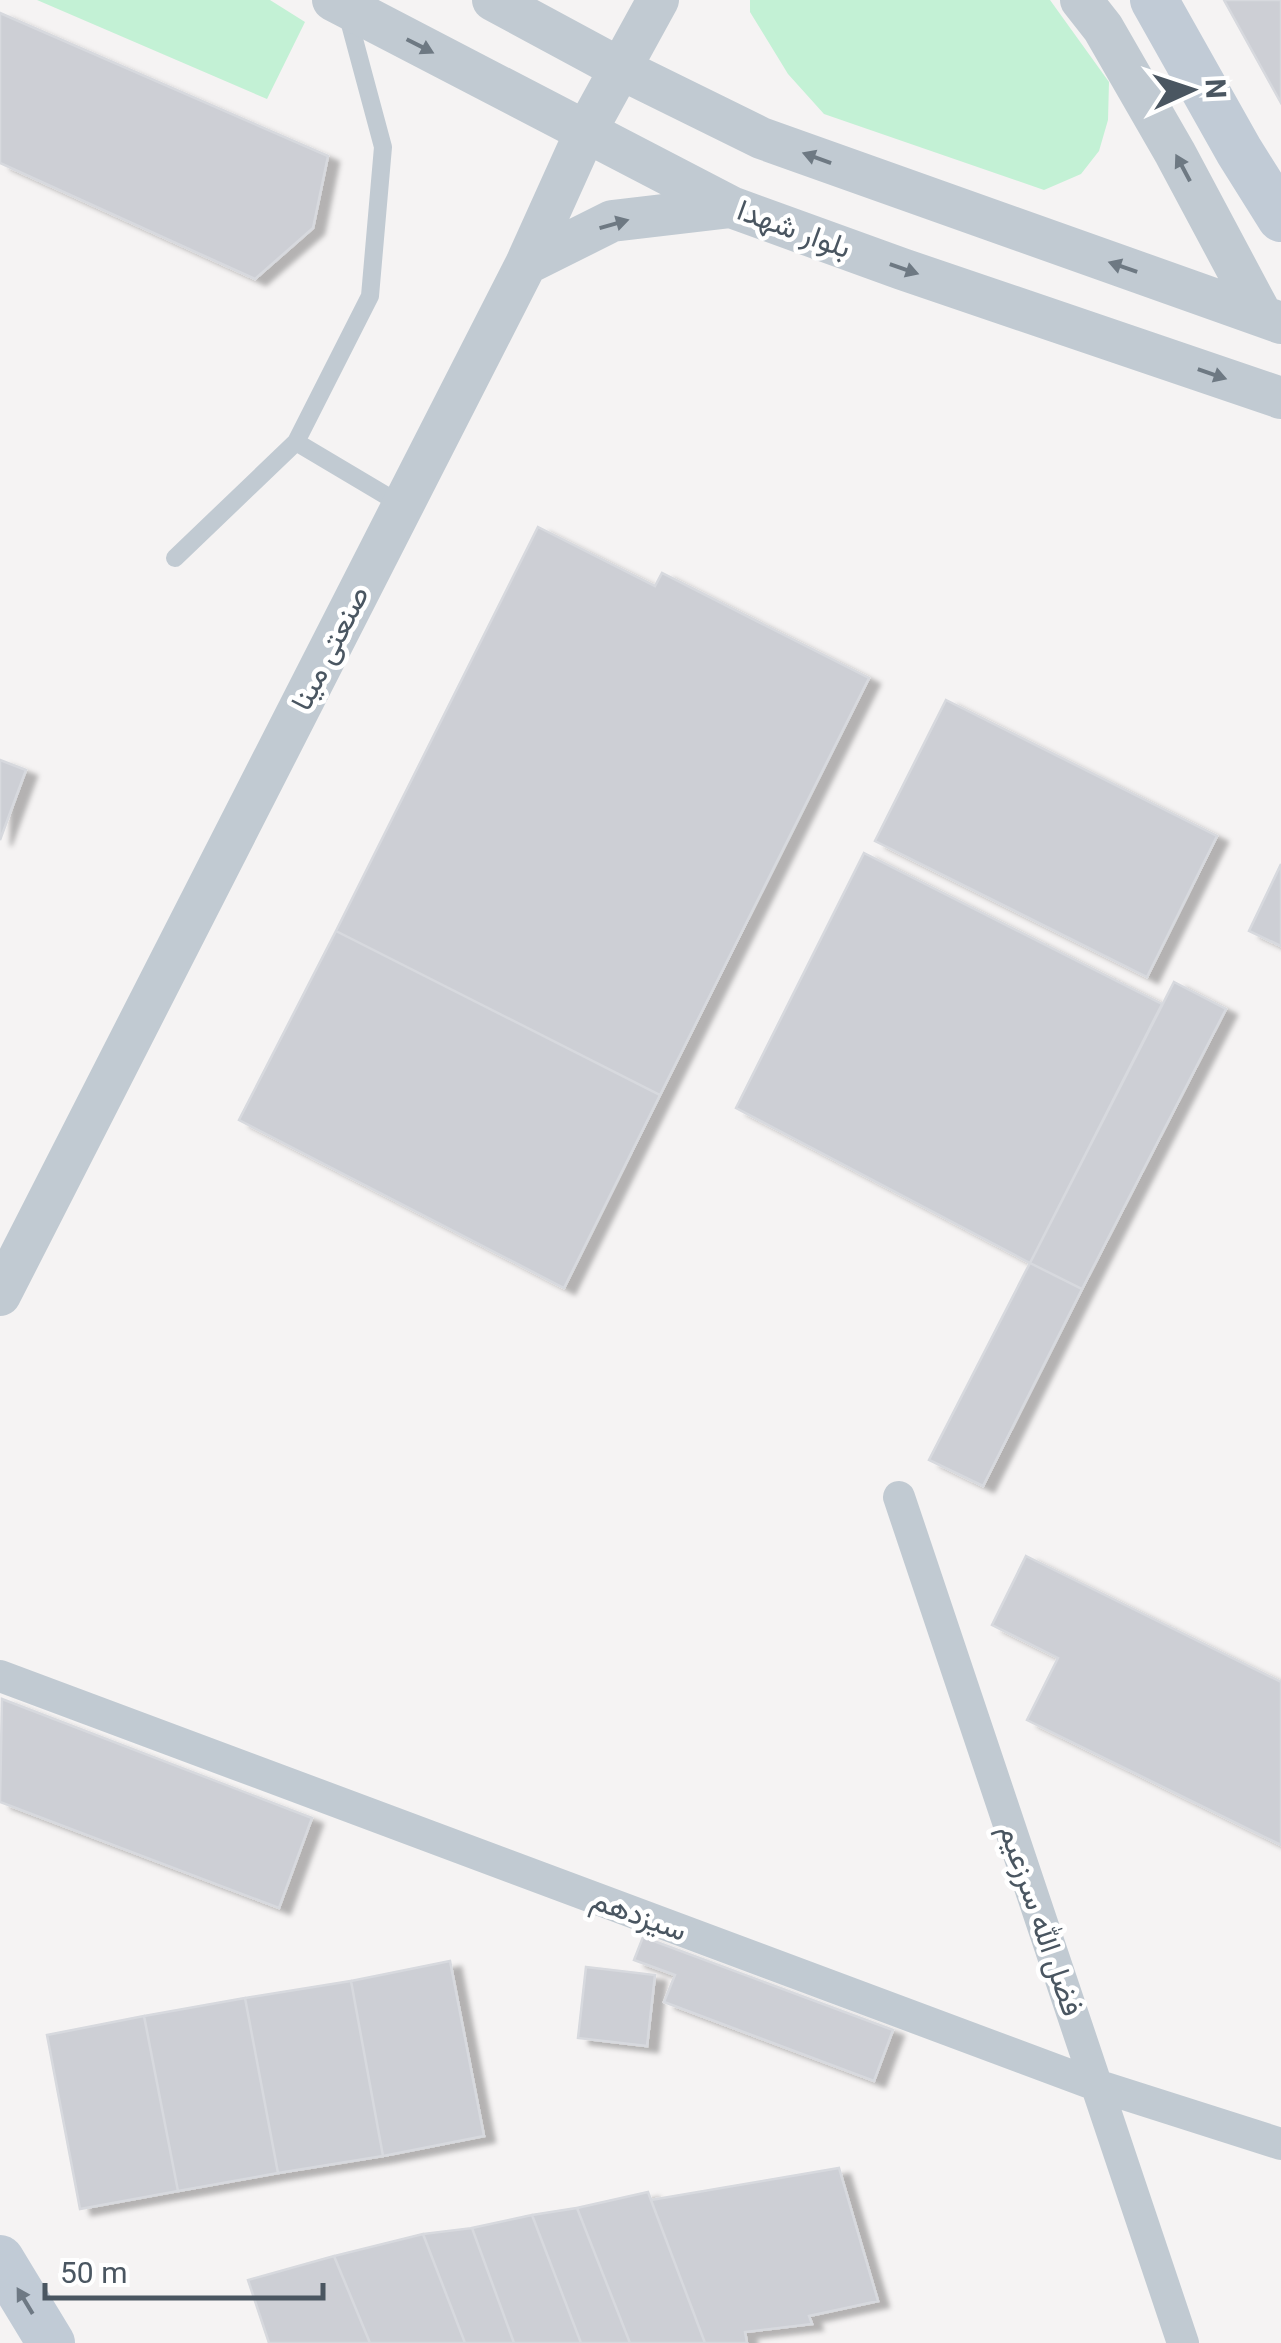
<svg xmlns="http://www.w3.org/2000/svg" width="1281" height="2343" font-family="Roboto,Vazirmatn,sans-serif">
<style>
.green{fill:#c3f1d5}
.building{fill:#cdcfd5;stroke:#d7d9de;stroke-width:2.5;filter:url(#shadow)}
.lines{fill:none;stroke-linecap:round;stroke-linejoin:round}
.service{stroke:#c1cad2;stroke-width:18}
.minor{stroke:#c1cad2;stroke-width:32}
.tertiary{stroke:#c1cad2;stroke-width:42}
.secondary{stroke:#c1cbd6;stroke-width:48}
.oneway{fill:#6e7983}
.oneway2{fill:#6e7984}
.labels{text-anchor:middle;stroke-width:9;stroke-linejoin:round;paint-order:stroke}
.street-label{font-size:30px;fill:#4a5661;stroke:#fff}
</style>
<defs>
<filter id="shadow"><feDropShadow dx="11" dy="6" stdDeviation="2.5" flood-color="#0004"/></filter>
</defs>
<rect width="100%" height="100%" fill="#f5f3f3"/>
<path class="green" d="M 37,0 L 270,0 L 305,22 L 267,99 Z
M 750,0 L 1050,0 L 1109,82 L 1108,120 L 1099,151 L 1081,174 L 1044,190 L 824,114 L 788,74 L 750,12 Z"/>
<path class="building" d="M 1224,0 L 1281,0 L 1281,103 Z
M 0,13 L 328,156 L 313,228 L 255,279 L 0,163 Z
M 538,527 L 655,586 L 662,573 L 869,678 L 660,1095 L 336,931 Z
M 946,700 L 1217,836 L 1147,977 L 875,841 Z
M 0,760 L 26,770 L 0,840 Z
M 864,853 L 1162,1004 L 1030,1263 L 736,1108 Z
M 1281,864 L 1281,946 L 1249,931 Z
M 336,931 L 660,1095 L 564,1288 L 239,1120 Z
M 1174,982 L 1226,1009 L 1082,1289 L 1030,1263 Z
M 1030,1263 L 1082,1289 L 983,1486 L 929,1460 Z
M 1026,1556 L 1281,1682 L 1281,1845 L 1027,1720 L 1058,1658 L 992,1625 Z
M 2,1699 L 312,1818 L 279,1908 L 0,1802 Z
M 643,1937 L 893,2030 L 874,2081 L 664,2002 L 675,1975 L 634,1960 Z
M 450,1961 L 484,2136 L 383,2156 L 351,1981 Z
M 586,1967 L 655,1975 L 647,2046 L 578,2038 Z
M 351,1981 L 383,2156 L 278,2173 L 245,1998 Z
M 245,1998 L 278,2173 L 178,2191 L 144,2016 Z
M 144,2016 L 178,2191 L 80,2209 L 47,2035 Z
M 839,2168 L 878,2301 L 809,2316 L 812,2324 L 745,2332 L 747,2343 L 705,2343 L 651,2200 Z
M 648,2192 L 651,2200 L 705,2343 L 630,2343 L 577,2208 Z
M 577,2208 L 630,2343 L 581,2343 L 532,2215 Z
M 532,2215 L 581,2343 L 514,2343 L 472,2228 Z
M 472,2228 L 514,2343 L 465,2343 L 423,2234 Z
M 423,2234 L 465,2343 L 370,2343 L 334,2256 Z
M 334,2256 L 370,2343 L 269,2343 L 248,2280 Z"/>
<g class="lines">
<path class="service" d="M 296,442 L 402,505
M 175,558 L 296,442 L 370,296 L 383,147 L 347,13"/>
<path class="minor" d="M 899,1497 L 1183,2343
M 0,1676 L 1096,2085 L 1281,2144"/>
<path class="tertiary" d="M 333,0 L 731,207 L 902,269 L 1281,398
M 493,0 L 619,68 L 761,138 L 1281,323
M 1081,0 L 1103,28 L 1175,153 L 1262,316
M 526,264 L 612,221 L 731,207
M 0,1295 L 526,264 L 585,133 L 658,0"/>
<path class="secondary" d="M 1154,0 L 1239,151 L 1281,218
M 0,2259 L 51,2343"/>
</g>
<defs><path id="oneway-solid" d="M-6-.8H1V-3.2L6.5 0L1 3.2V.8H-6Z" transform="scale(2.5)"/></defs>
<g class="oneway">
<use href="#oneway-solid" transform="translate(420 46) rotate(27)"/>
<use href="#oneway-solid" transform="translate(817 158) rotate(-160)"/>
<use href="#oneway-solid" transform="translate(1183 168) rotate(-118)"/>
<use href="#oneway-solid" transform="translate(614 224) rotate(-16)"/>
<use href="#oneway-solid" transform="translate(1123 267) rotate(-161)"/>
<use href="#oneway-solid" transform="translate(904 269) rotate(19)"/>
<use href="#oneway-solid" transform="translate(1212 374) rotate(19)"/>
</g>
<use class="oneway2" href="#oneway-solid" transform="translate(25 2301) rotate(-121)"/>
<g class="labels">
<g class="street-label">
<text transform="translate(794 229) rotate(20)" y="10">بلوار شهدا</text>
<text transform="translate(330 648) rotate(-63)" y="10">صنعتی مینا</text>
<text transform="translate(639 1915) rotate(20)" y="10">سیزدهم</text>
<text transform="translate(1041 1920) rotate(71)" y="10">فضل الله سرزعیم</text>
</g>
</g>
<g transform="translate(1191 90) rotate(87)" stroke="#ffffff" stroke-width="8" paint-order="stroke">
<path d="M0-8L18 38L0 25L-18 38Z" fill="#4a5661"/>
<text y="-15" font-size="28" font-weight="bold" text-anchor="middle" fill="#4a5661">N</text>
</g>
<path d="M45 2283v15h278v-15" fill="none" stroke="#4a5661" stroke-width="5"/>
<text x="60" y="2283" font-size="30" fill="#4a5661" stroke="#ffffff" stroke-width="8" paint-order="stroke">50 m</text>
</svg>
